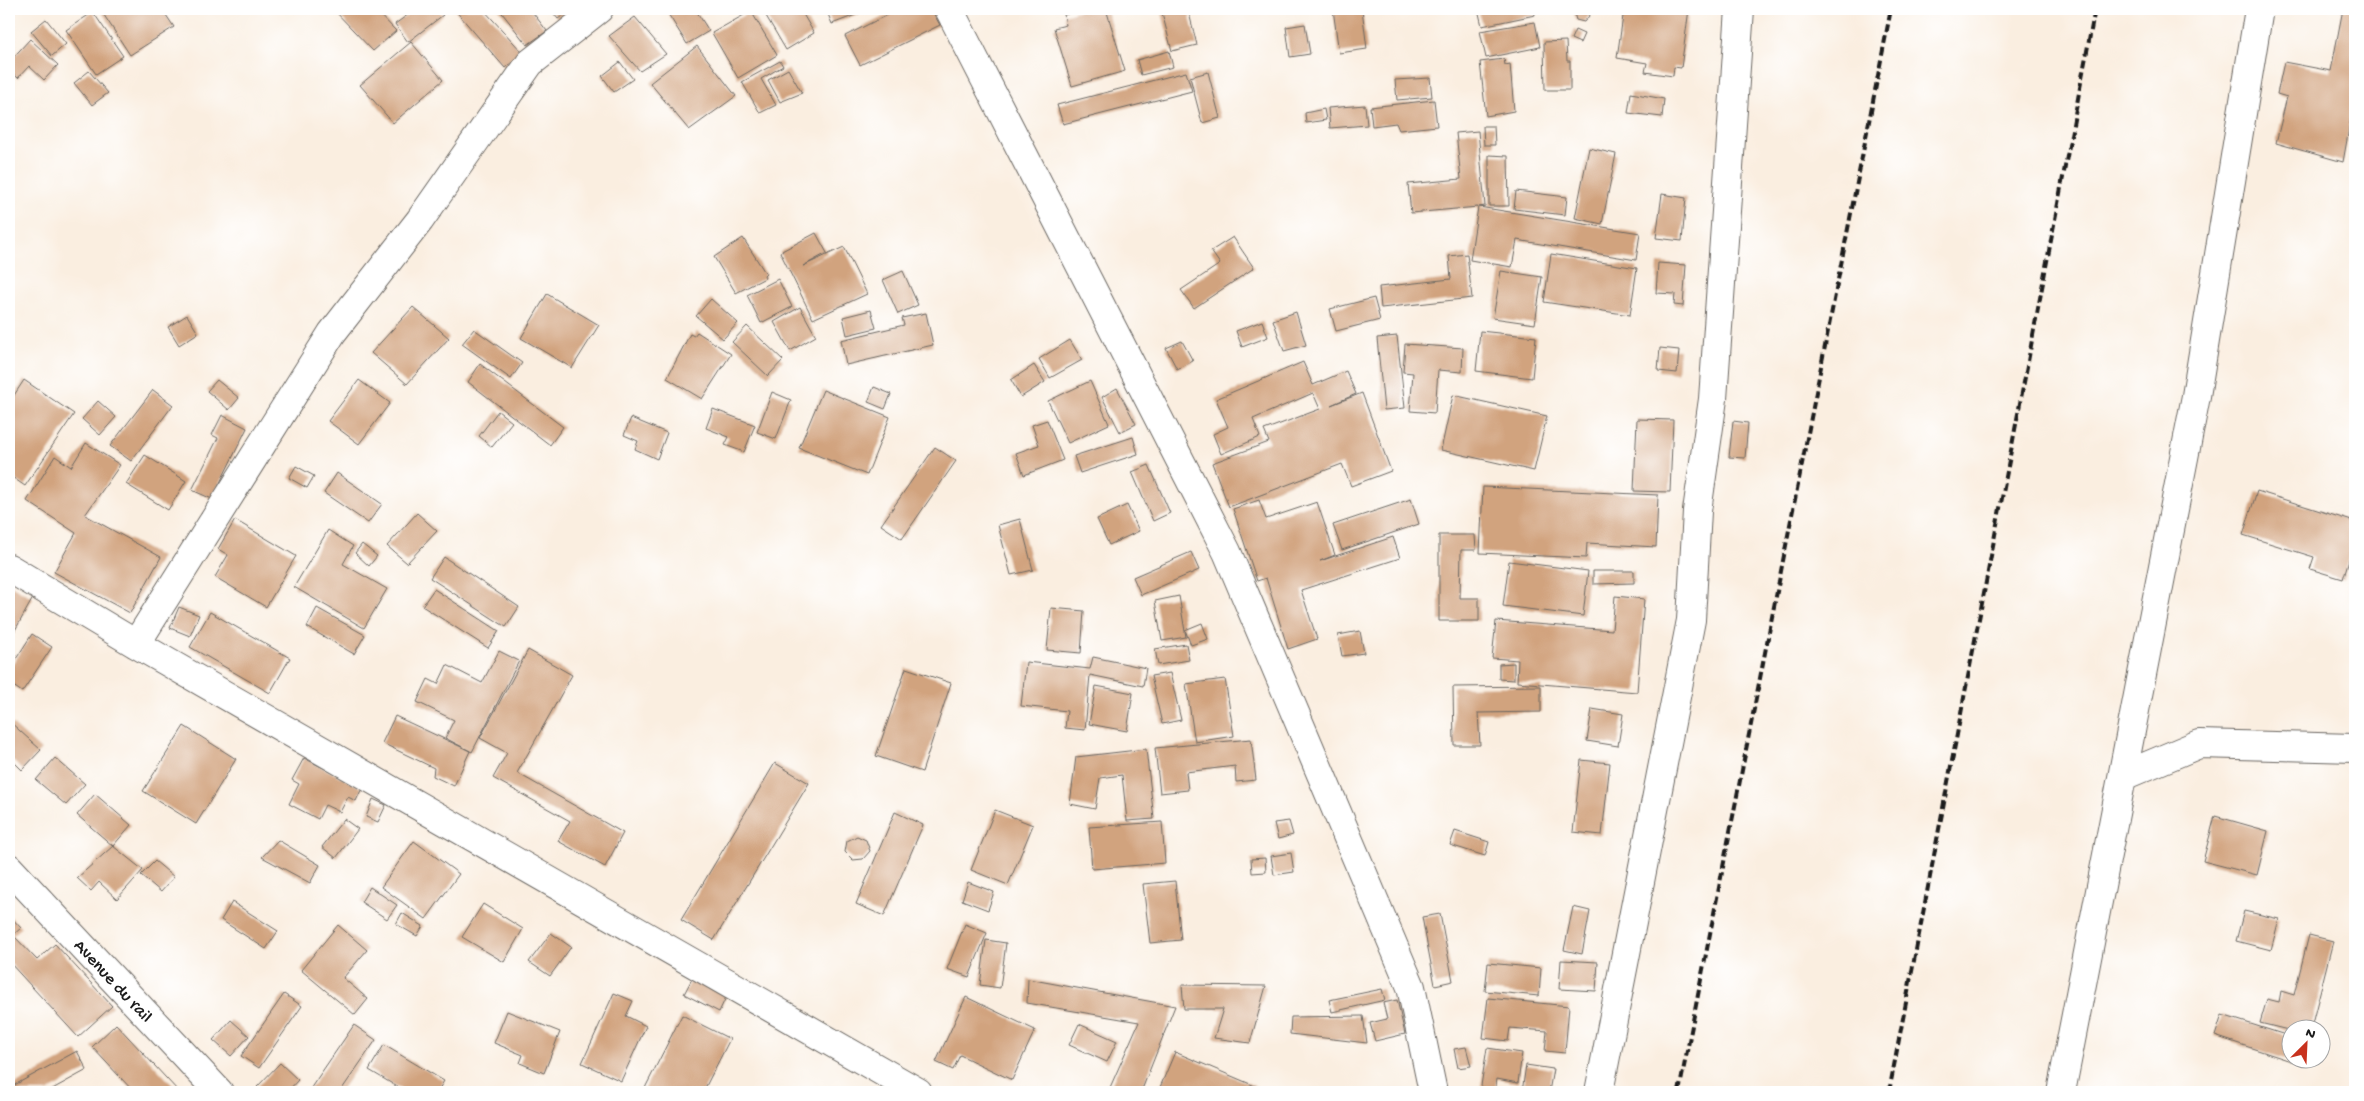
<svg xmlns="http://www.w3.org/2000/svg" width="2364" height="1101" font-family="'Gochi Hand',sans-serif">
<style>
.building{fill:#d1a37e}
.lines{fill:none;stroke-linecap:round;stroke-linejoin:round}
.minor-casing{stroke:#6a6661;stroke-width:30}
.minor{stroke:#fff;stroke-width:28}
.rail{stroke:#1c1c1c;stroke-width:4;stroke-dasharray:8 4;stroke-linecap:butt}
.labels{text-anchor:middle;stroke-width:5;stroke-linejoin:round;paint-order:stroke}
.street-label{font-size:18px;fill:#1c1c1c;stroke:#fff}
</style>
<rect width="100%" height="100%" fill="#fff"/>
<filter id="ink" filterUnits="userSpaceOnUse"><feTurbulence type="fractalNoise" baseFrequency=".02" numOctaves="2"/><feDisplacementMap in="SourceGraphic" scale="10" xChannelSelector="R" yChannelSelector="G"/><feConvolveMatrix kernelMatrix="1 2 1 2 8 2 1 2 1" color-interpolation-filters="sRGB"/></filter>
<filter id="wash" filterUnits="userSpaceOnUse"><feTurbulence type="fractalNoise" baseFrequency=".0096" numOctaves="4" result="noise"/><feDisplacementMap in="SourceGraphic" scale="20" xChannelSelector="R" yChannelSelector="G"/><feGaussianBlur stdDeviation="1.12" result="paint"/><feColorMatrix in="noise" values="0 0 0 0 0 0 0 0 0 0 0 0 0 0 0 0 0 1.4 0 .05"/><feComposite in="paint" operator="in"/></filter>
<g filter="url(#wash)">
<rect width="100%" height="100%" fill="#faeee0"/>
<g id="blocks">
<path class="building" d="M 100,9 L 162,9 L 174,27 L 130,55 Z
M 333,9 L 375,9 L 396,31 L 373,51 Z
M 416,9 L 439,9 L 443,15 L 408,42 L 395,24 Z
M 454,9 L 483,9 L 523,53 L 505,68 Z
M 499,9 L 530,9 L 547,31 L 527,45 Z
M 550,9 L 572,9 L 558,19 Z
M 665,9 L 695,9 L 709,31 L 687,44 Z
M 762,9 L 800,9 L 814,33 L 786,50 Z
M 826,9 L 871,9 L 832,24 Z
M 899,9 L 931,9 L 940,25 L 860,65 L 845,36 Z
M 1083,9 L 1106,9 L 1125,71 L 1072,86 L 1054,28 L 1066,25 L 1064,15 Z
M 1161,9 L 1188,9 L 1197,45 L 1172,51 Z
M 1333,9 L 1362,9 L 1367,49 L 1339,53 Z
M 1478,9 L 1534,9 L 1535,15 L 1482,26 Z
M 1577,9 L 1586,9 L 1589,16 L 1584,22 L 1576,20 L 1574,13 Z
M 1624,9 L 1689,9 L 1681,68 L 1674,67 L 1673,76 L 1645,72 L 1647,63 L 1617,58 Z
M 2343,9 L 2355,9 L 2355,95 L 2343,162 L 2276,143 L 2287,97 L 2277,94 L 2284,62 L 2331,71 Z
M 751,11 L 777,55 L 738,78 L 712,33 Z
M 93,12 L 123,56 L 96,74 L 66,30 Z
M 635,17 L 666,54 L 640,71 L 609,36 Z
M 46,19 L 66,44 L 52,56 L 31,31 Z
M 1535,22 L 1540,47 L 1486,58 L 1480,31 Z
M 1305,24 L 1310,54 L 1290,57 L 1286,27 Z
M 1575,30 L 1584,34 L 1580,43 L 1571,39 Z
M 30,39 L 58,65 L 44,80 L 29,66 L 18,78 L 9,70 L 9,62 Z
M 1566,41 L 1567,61 L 1570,61 L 1570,90 L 1545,90 L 1544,42 Z
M 411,42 L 443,80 L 393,123 L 360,85 Z
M 697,46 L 736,96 L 689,130 L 650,83 Z
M 1169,51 L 1173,67 L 1141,75 L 1137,60 Z
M 1504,59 L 1505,65 L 1510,64 L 1514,111 L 1486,116 L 1480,62 Z
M 780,61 L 783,66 L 761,79 L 776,105 L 760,113 L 742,82 Z
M 620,62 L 633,79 L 614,92 L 602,76 Z
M 788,69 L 802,93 L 780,102 L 768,80 Z
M 89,71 L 108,93 L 92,105 L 74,83 Z
M 1186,72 L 1192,91 L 1063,124 L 1057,105 Z
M 1208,72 L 1220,118 L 1202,123 L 1190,77 Z
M 1430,78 L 1432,97 L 1397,100 L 1395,80 Z
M 1631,93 L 1664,99 L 1662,117 L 1628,113 Z
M 1434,100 L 1437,126 L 1399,130 L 1396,123 L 1372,126 L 1370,107 Z
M 1365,105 L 1367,125 L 1330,128 L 1328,108 Z
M 1324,109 L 1326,120 L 1306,123 L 1305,113 Z
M 1483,126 L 1494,126 L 1495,145 L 1484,145 Z
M 1478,131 L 1485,206 L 1479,207 L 1640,233 L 1636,260 L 1517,240 L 1512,267 L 1470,260 L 1478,207 L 1411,213 L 1408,184 L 1461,179 L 1456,133 Z
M 1589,148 L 1616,154 L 1602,224 L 1575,218 Z
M 1489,155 L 1508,156 L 1509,206 L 1489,206 Z
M 1516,191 L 1567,197 L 1565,215 L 1514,209 Z
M 1662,194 L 1686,198 L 1682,241 L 1656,238 Z
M 816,233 L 827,253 L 803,266 L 844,247 L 867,294 L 813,319 L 780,252 Z
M 1233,237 L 1254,268 L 1194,308 L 1181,290 L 1220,264 L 1211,251 Z
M 743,238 L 766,274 L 764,276 L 765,278 L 736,293 L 714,257 Z
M 1467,254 L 1472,298 L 1381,308 L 1379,287 L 1451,279 L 1449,256 Z
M 1551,254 L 1637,268 L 1630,315 L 1544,302 Z
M 1658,263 L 1686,265 L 1683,306 L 1674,305 L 1675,294 L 1656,293 Z
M 903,271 L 918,305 L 898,314 L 883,280 Z
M 1501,271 L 1542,277 L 1535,324 L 1493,318 Z
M 778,279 L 792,307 L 761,323 L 747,295 Z
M 547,294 L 599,325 L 572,368 L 521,338 Z
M 1374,298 L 1380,320 L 1336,331 L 1330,309 Z
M 711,299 L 738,323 L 723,339 L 696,316 Z
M 413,307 L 449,338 L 407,384 L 371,353 Z
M 800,307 L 816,336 L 790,351 L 774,322 Z
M 871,310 L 876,328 L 847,335 L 843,317 Z
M 1296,312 L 1306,345 L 1284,351 L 1273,320 Z
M 926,313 L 933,345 L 846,365 L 841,340 L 904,325 L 902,318 Z
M 187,315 L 198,333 L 179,345 L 168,327 Z
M 1262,321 L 1268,337 L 1242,347 L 1236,331 Z
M 747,326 L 783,360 L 768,376 L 732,342 Z
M 474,329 L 522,363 L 511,379 L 462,344 Z
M 1480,331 L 1536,337 L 1532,378 L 1476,371 Z
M 697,332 L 731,354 L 702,399 L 667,378 L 690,334 L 694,336 Z
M 1397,336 L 1405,408 L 1384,410 L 1377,338 Z
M 1070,340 L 1082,360 L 1050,378 L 1039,359 Z
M 1182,341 L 1193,361 L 1177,369 L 1166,348 Z
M 1405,344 L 1463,348 L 1462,372 L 1438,370 L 1435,413 L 1410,411 L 1413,373 L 1403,372 Z
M 1660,348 L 1679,350 L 1677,373 L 1658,371 Z
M 1303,362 L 1313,385 L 1346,371 L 1356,394 L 1331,405 L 1362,393 L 1391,471 L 1351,486 L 1342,464 L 1229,507 L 1212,463 L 1269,442 L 1264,430 L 1320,409 L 1313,393 L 1253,419 L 1260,437 L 1221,454 L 1213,434 L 1228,427 L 1216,399 Z
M 480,364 L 563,427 L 550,445 L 468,382 Z
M 1034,365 L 1045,382 L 1021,397 L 1011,380 Z
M 24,380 L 74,414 L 25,486 L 9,475 L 9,403 Z
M 217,380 L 239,398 L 229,410 L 207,391 Z
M 359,380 L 390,403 L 359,444 L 328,421 Z
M 1090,381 L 1109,424 L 1068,443 L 1048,401 Z
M 874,387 L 891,394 L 885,409 L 868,402 Z
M 1117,388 L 1136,424 L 1120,432 L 1102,397 Z
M 153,390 L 173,405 L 131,461 L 110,446 Z
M 823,390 L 890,417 L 867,475 L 799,448 Z
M 772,392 L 791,400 L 776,439 L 757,432 Z
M 1453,395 L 1547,416 L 1534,471 L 1441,450 Z
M 98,401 L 116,417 L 100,435 L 82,419 Z
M 713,409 L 755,425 L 744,452 L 725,445 L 729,437 L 706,428 Z
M 498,411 L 512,422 L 492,447 L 479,436 Z
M 222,415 L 247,428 L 212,499 L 192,490 L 218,438 L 212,435 Z
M 631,418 L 667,433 L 657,459 L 635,449 L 638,441 L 624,435 Z
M 1637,419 L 1673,420 L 1670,492 L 1634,491 Z
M 1047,420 L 1063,460 L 1024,475 L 1016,453 L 1039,445 L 1032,425 Z
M 1733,421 L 1748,423 L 1745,458 L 1729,457 Z
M 1133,437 L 1138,454 L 1080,473 L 1074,456 Z
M 86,443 L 120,465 L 85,515 L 161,557 L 130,613 L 54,572 L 76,533 L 27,501 L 55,456 L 71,467 Z
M 935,447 L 956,461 L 902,539 L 881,525 Z
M 145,455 L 186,481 L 168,510 L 126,484 Z
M 1149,465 L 1170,513 L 1153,521 L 1132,472 Z
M 296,466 L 314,476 L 307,488 L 289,478 Z
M 337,473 L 382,504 L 368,523 L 324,493 Z
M 1483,487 L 1658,495 L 1656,547 L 1587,543 L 1586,558 L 1480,553 Z
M 2257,491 L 2355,522 L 2355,540 L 2343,579 L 2310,569 L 2314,557 L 2243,535 Z
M 1411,499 L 1419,524 L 1342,550 L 1333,525 Z
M 1259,500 L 1266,519 L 1317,502 L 1335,555 L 1320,561 L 1393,537 L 1400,558 L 1301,590 L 1317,639 L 1288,649 L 1266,578 L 1257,581 L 1233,509 Z
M 1127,505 L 1139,531 L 1109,545 L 1097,519 Z
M 417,513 L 437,531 L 407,563 L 387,546 Z
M 1020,519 L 1033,570 L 1011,575 L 998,525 Z
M 235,520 L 296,556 L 266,607 L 215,577 L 228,555 L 218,549 Z
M 328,530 L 353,546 L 343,564 L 387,589 L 364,628 L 294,587 Z
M 1439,535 L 1475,535 L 1476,550 L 1461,550 L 1460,598 L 1479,598 L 1479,621 L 1439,621 Z
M 362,544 L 377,556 L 369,566 L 355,553 Z
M 1191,552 L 1199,570 L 1141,595 L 1133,577 Z
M 444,557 L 519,607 L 506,627 L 430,578 Z
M 1509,561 L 1588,571 L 1583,616 L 1503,606 Z
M 1593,571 L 1634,571 L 1634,583 L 1593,584 Z
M 9,584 L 33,598 L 9,641 Z
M 434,589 L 499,631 L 488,648 L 422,606 Z
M 1179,596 L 1186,637 L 1162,641 L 1155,601 Z
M 1615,596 L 1644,599 L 1637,692 L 1517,682 L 1518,660 L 1492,658 L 1496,621 L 1612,630 Z
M 179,607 L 199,615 L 190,636 L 170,628 Z
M 317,608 L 365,635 L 354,654 L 307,627 Z
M 1051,608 L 1084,611 L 1081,653 L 1047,650 Z
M 210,612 L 290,658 L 270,693 L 190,647 Z
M 1202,623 L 1208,639 L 1191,645 L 1185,630 Z
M 1360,631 L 1364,653 L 1342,656 L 1338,635 Z
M 32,634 L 52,647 L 22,692 L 9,683 L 9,670 Z
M 1186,644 L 1189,660 L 1158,665 L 1155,649 Z
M 528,650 L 572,675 L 517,773 L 623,833 L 605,867 L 558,841 L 570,821 L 493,778 L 507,753 L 480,738 Z
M 499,651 L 519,661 L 472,752 L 445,738 L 454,720 L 417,702 L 428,679 L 438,684 L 447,665 L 482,683 Z
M 1093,657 L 1146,668 L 1143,686 L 1090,675 L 1085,730 L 1065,728 L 1067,711 L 1021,706 L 1026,662 L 1090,669 Z
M 1514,663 L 1514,680 L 1499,679 L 1499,664 Z
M 906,668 L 951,683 L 922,772 L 876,756 Z
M 1170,673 L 1181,720 L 1162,724 L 1151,676 Z
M 1225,679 L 1234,736 L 1195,742 L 1186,684 Z
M 1096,686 L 1133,693 L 1127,731 L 1089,724 Z
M 1541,686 L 1541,712 L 1478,713 L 1480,745 L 1454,745 L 1453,687 Z
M 1592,709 L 1623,714 L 1618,746 L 1587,741 Z
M 395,716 L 470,751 L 454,786 L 433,776 L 434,768 L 382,743 Z
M 9,721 L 41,750 L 22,770 L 9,757 Z
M 184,726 L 236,759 L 196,824 L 143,791 Z
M 1251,739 L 1256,780 L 1236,782 L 1235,766 L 1186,772 L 1188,790 L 1160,793 L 1155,748 Z
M 1146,749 L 1154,819 L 1127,821 L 1122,775 L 1100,778 L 1095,809 L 1070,804 L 1076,757 Z
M 55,758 L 85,784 L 66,805 L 36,780 Z
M 304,758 L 362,788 L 356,801 L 348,797 L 340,812 L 325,805 L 318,819 L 289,804 L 299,784 L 292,780 Z
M 1581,760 L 1610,763 L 1602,835 L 1573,832 Z
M 775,763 L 809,783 L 714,940 L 681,920 Z
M 95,794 L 131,825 L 113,846 L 77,815 Z
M 373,799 L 386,805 L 378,822 L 366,817 Z
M 995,810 L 1033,825 L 1008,885 L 971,870 Z
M 895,812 L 923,825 L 884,916 L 856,904 Z
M 2215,816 L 2268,831 L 2257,875 L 2203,861 Z
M 344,819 L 358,829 L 336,858 L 322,847 Z
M 1289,821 L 1293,835 L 1278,839 L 1274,823 Z
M 1162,822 L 1165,863 L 1092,869 L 1089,827 Z
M 1455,831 L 1489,842 L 1485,856 L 1450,845 Z
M 857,836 L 866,840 L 870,851 L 863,859 L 853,860 L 845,852 L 847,841 Z
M 278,840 L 320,865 L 310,883 L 262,857 Z
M 414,841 L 459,874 L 426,919 L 381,887 Z
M 113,846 L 143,870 L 117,899 L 99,882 L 91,891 L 77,878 Z
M 1291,853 L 1294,872 L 1274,875 L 1271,856 Z
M 1265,858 L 1266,872 L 1252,873 L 1251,859 Z
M 155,861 L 174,877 L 161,892 L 141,875 Z
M 1175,881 L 1181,940 L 1150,943 L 1143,884 Z
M 968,882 L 994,892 L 988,910 L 962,900 Z
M 370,887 L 397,905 L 387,919 L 361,902 Z
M 232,902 L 278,931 L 266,949 L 221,920 Z
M 483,904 L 523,929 L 504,962 L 462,937 Z
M 1573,907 L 1590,911 L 1582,954 L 1564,950 Z
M 2244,911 L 2279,919 L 2271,950 L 2236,941 Z
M 402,913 L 423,926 L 417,936 L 396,924 Z
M 1440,914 L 1453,981 L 1435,985 L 1422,917 Z
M 9,915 L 21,928 L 13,935 L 37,960 L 55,944 L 112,1006 L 78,1037 L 9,962 Z
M 965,924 L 987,933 L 969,977 L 947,969 Z
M 338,925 L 367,950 L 343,978 L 368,999 L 355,1015 L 301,970 Z
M 551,933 L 571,947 L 550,976 L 529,962 Z
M 2309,935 L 2333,941 L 2311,1028 L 2292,1028 L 2292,1031 L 2260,1023 L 2267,999 L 2279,1002 L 2281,991 L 2294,995 Z
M 986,940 L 1006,943 L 1000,988 L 980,985 Z
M 1561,960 L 1598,962 L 1596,991 L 1559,989 Z
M 1488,963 L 1541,968 L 1539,996 L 1485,991 Z
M 694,975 L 728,993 L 719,1012 L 684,994 Z
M 1028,979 L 1175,1006 L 1141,1092 L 1108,1092 L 1139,1022 L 1027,1003 Z
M 1182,985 L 1266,986 L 1250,1043 L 1214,1038 L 1223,1009 L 1184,1009 Z
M 1382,989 L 1385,1000 L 1332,1012 L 1329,1000 Z
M 614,993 L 633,1001 L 626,1016 L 646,1026 L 621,1081 L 582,1063 Z
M 284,994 L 302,1006 L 259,1068 L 241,1056 Z
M 966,997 L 1035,1030 L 1012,1080 L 960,1055 L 953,1070 L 936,1062 Z
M 1488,998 L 1569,1006 L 1565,1053 L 1545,1051 L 1547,1031 L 1510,1028 L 1508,1041 L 1483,1038 Z
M 1397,1000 L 1405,1034 L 1375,1041 L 1370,1023 L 1387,1019 L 1383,1003 Z
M 507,1011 L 560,1032 L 544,1073 L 520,1063 L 523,1055 L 494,1043 Z
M 682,1015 L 730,1039 L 703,1092 L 643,1092 Z
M 2222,1015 L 2292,1037 L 2292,1058 L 2298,1058 L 2297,1063 L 2215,1036 Z
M 1363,1016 L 1367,1043 L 1290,1034 L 1291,1017 Z
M 231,1020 L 249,1036 L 231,1056 L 213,1040 Z
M 116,1024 L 179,1092 L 134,1092 L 92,1047 Z
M 1079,1024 L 1117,1041 L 1107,1062 L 1069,1045 Z
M 354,1025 L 376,1040 L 340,1092 L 308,1092 Z
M 384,1045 L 444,1081 L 437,1092 L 406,1092 L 369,1070 Z
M 1466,1047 L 1471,1066 L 1458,1068 L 1454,1049 Z
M 1487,1048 L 1522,1053 L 1518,1083 L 1497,1079 L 1495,1092 L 1480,1092 Z
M 77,1051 L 87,1070 L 47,1092 L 9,1092 L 9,1088 Z
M 1175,1052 L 1262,1089 L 1261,1092 L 1158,1092 Z
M 280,1063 L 298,1080 L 287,1092 L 263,1092 L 257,1087 Z
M 1526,1065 L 1553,1069 L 1549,1092 L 1522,1092 Z"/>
</g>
</g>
<g filter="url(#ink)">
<use href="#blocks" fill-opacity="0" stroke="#6a6661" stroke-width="1"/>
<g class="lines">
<defs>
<path id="minor" d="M 949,9 L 1227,552 L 1411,987 L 1433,1092
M 9,568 L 136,644 L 918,1092
M 136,644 L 332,333 L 420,220 L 530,63 L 599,9
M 2123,776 L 2199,744 L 2355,748
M 9,868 L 219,1092
M 1599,1092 L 1691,620 L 1697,511 L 1713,399 L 1740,9
M 2061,1092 L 2196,396 L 2259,9"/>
</defs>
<use href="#minor" class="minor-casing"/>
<use href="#minor" class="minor"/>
<path class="rail" d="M 1679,1092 L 1891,9
M 1889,1092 L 2095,9"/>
</g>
</g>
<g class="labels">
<g class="street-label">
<text transform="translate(114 980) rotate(47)" y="6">Avenue du rail</text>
</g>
</g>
<rect width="2364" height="1101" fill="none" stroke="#fff" stroke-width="30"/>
<g transform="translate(2306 1044) rotate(24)"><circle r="24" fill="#ffffff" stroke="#a4a4a4"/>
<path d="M0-4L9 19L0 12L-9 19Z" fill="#c8321e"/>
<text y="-8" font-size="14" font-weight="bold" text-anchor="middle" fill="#1c1c1c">N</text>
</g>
</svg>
